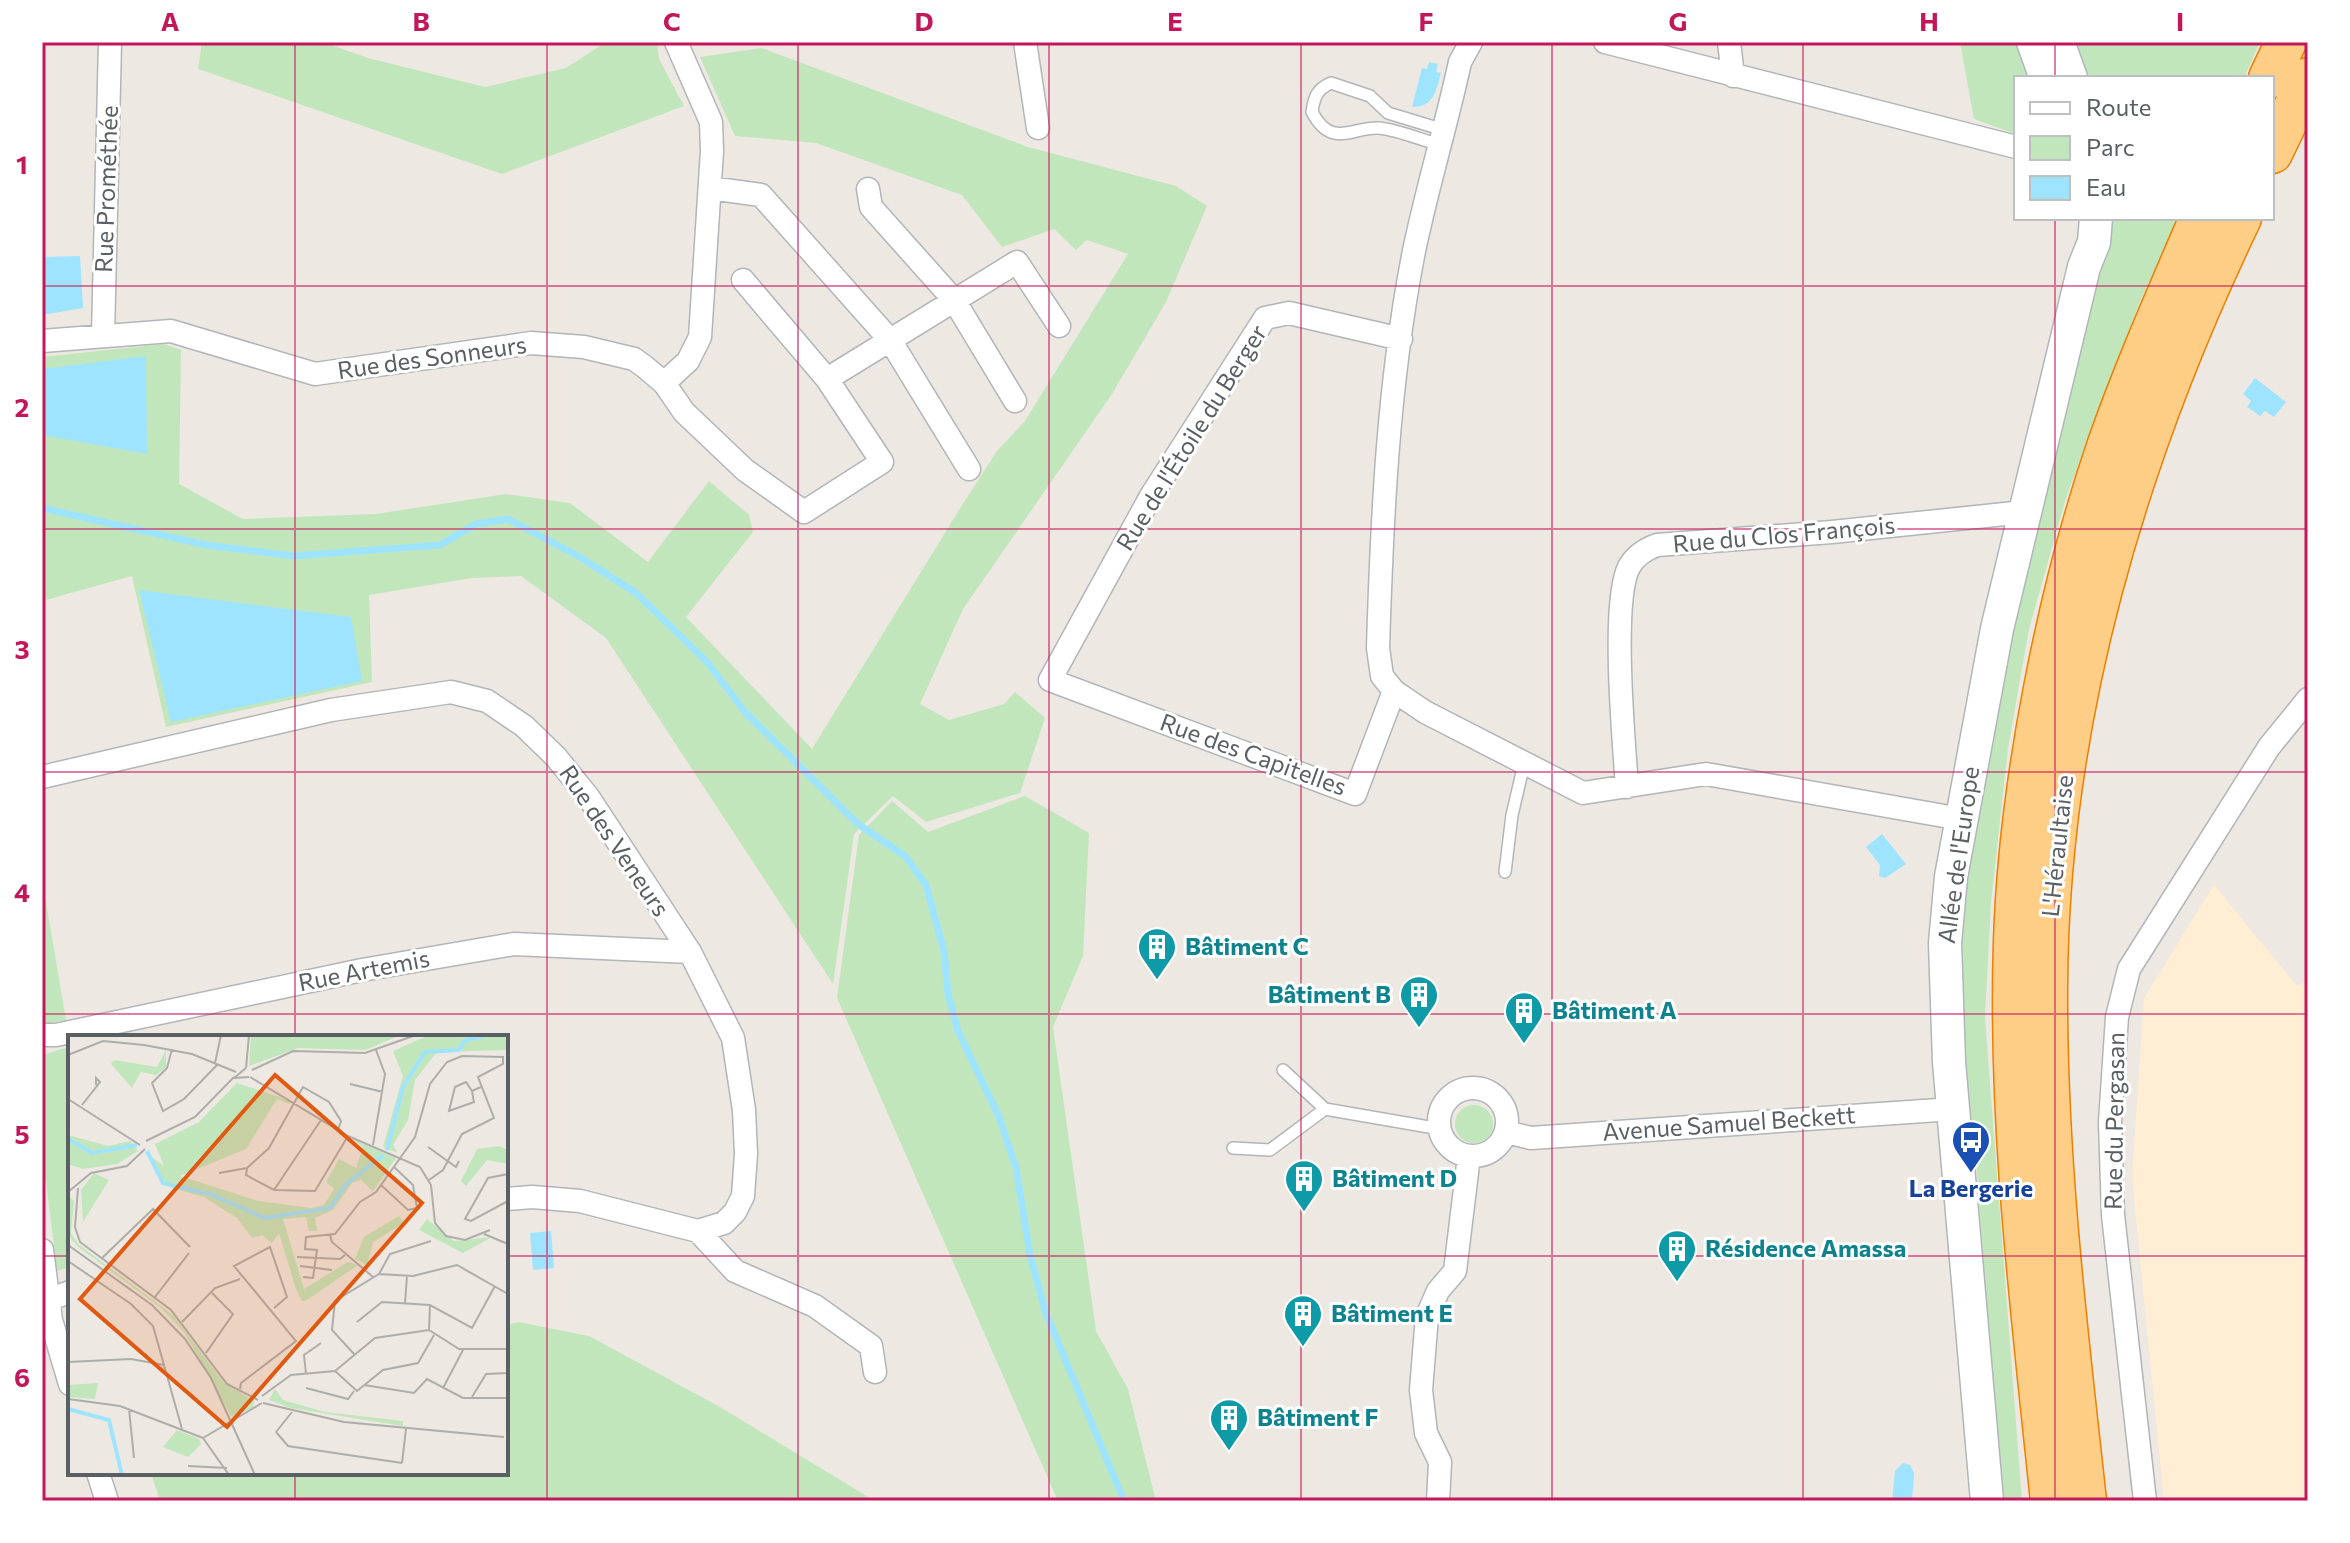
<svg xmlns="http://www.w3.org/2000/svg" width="2350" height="1543" font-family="Commissioner,sans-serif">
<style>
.commercial{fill:#ffeed4}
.green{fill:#c2e6bc}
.water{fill:#9fe4ff}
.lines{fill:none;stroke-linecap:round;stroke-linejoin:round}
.stream{stroke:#9fe4ff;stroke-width:7}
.lane-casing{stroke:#b2b5b9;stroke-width:14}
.street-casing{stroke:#b2b5b9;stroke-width:25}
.secondary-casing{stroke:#b0b6b9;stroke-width:35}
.highway-casing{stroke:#ee7f00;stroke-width:43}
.lane{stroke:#fff;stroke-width:11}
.street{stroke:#fff;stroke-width:22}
.secondary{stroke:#fff;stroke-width:32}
.highway{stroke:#ffce86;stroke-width:40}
.grid{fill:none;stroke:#c2185b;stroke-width:2;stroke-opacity:0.55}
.labels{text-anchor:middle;stroke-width:6;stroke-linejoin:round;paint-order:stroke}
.street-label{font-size:24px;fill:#595f62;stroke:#fff}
.culture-label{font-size:24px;font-weight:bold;fill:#0d838f;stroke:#fff;text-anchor:start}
.transit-label{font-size:24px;font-weight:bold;fill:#164399;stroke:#fff}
.inset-river{fill:none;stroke:#9fe4ff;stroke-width:4}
.inset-road{fill:none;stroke:#aeadaa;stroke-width:2}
.view{fill:#e15910;fill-opacity:0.15;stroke:#e15910;stroke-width:4}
.inset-edge{fill:none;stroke:#595f62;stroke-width:4}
.neatline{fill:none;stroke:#c2185b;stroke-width:3}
.grid-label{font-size:26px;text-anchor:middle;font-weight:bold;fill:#c2185b}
</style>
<rect width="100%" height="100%" fill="#ede8e1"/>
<path class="commercial" d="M 2214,885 L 2297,986 L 2308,981 L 2308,1501 L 2164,1501 L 2132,1177 L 2144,998 Z"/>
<path class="green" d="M 202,42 L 323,42 L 368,58 L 485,87 L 566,68 L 606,42 L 657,42 L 659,59 L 684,106 L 502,174 L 198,69 Z
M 1960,42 L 2023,42 L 2036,78 L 2016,78 L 2016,134 L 1974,119 Z
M 2074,42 L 2260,42 L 2244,78 L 2088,78 Z
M 761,48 L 1028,147 L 1176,186 L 1207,206 L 1166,302 L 1112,394 L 963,609 L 920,704 L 949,720 L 1004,704 L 1015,692 L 1045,718 L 1020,793 L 926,822 L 893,796 L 854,834 L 833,984 L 606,638 L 521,576 L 472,578 L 369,595 L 372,682 L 166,727 L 132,576 L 42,601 L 42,357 L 164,344 L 181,350 L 179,484 L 243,519 L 376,514 L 506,494 L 570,503 L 648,562 L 709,481 L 749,515 L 753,532 L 686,617 L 812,749 L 959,510 L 997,451 L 1025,421 L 1128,254 L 1087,240 L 1076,250 L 1054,229 L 1002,247 L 962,195 L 816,143 L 735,136 L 700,57 Z
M 2109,218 L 2179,218 L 2139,304 L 2066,498 L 2029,629 L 2008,748 L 1991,902 L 1985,1018 L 2022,1501 L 2002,1501 L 1975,1148 L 1965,1147 L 1959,905 L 1986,742 L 2105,251 Z
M 1025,796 L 1089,833 L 1083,956 L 1053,1027 L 1096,1331 L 1128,1389 L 1156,1501 L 1058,1501 L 837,998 L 859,835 L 892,801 L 928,832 Z
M 42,879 L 66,1020 L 42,1025 Z
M 68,1047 L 70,1267 L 57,1271 L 42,1148 L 43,1055 Z
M1455 1124a19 19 0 1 1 38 0a19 19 0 1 1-38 0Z
M 519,1322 L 589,1336 L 720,1407 L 875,1501 L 160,1501 L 151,1473 L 506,1473 L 506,1325 Z"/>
<path class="water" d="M 1429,62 L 1438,64 L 1436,72 L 1441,73 C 1436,91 1434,107 1412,107 L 1422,68 L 1427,69 Z
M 80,256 L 83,308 L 42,315 L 42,257 Z
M 146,356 L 147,454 L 42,435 L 42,369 Z
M 2255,378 L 2286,402 L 2274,417 L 2265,411 L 2260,416 L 2247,407 L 2251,401 L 2243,394 Z
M 139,590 L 351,617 L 362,681 L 171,722 Z
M 1882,834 L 1906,864 L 1885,878 L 1879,876 L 1880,865 L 1866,847 Z
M 551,1231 L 554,1268 L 533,1270 L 530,1233 Z
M 1903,1463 L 1910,1465 L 1914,1473 L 1912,1501 L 1892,1501 L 1895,1471 Z"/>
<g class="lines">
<path class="stream" d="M 42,508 L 206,545 L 294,556 L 440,545 L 476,524 L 508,519 L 580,557 L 636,593 L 707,662 L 745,712 L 858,824 L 905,856 L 926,885 L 944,951 L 948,994 L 958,1031 L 999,1117 L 1016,1168 L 1030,1255 L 1045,1311 L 1124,1501"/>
<defs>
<path id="lane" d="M 1441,145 C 1421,140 1399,130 1379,128 C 1354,126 1332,150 1312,112 C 1314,97 1317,89 1331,83 L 1370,96 L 1388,113 L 1444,130
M 1505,872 L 1512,815 L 1524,764
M 1283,1070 L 1325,1109
M 1233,1148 L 1270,1150 L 1325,1109 L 1429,1127 L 1439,1123"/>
<path id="street" d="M 1025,42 L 1038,128
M 1471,42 L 1460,62 C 1446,127 1426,191 1413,256 C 1388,386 1382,517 1378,648 L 1382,676 L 1394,691 L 1425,712 L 1583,793 L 1706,774 L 1961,819
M 1605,42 L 2016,147
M 1729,42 L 1733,76
M 710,188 L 761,195 L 890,340 L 969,469
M 868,189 L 871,207 L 954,300 L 1015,401
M 743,280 L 827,379
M 103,336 L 110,42
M 42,341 L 171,331 L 315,374 L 531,343 L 584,347 L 634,359 L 645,367 L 664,383 L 684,412 L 745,470 L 804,512 L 882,462 L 827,379 L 1017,262 L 1059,326
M 664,383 L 688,361 L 700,337 L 712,151 L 711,122 L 676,42
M 1394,691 L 1355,794 L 1050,680 L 1151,496 L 1265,318 L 1289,313 L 1401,339
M 42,777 L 331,710 L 451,692 L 487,701 L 524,726 L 556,757 L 589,798 L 690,952 L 733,1038 L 744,1110 L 746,1154 L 743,1196 L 735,1212 L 724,1223 L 698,1231 L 580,1201 L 532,1197 L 506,1199
M 1627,787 C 1624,743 1611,602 1629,567 C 1635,556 1646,549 1657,545 L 1832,532 L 2024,512
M 42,1035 L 56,1035 L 362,970 L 514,944 L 690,952
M1439 1122a34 34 0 1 1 68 0a34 34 0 1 1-68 0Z
M 1506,1132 L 1531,1138 L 1953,1109
M 698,1231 L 735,1271 L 815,1306 L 871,1346 L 875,1372
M 42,1250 L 51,1320 L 70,1384
M 42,1302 L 70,1292
M 98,1473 L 107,1501
M 1438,1501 L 1440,1462 L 1426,1433 L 1421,1390 L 1427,1316 L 1438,1291 L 1455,1271 L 1469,1156
M 2145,1501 L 2113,1215 L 2110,1122 L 2117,1017 L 2129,969 L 2269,747 L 2308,699"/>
<path id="secondary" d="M 2033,42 L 2046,78
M 2058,42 L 2071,78
M 1987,1501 L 1949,1062 L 1945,943 L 1951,877 L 1997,629 L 2084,267 L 2094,242 L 2096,218"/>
<path id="highway" d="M 2269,78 L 2286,42
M 2272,153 L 2308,78
M 2051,1501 C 2032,1315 2008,1130 2014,942 C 2019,785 2057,593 2108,444 C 2135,367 2168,293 2200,218
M 2086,1501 C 2067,1330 2046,1159 2047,987 C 2048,720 2126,457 2241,218"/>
</defs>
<use href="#lane" class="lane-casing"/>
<use href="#street" class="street-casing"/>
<use href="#secondary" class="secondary-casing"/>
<use href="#highway" class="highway-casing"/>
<use href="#lane" class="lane"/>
<use href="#street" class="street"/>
<use href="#secondary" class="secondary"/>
<use href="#highway" class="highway"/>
</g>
<path class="grid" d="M 295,42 L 295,1037M 547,42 L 547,1501M 798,42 L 798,1501M 1049,42 L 1049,1501M 1301,42 L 1301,1501M 1552,42 L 1552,1501M 1803,42 L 1803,1501M 2055,42 L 2055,78M 2055,218 L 2055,1501M 42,286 L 2308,286M 42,529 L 2308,529M 42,772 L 2308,772M 42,1014 L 2308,1014M 42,1256 L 70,1256M 506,1256 L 2308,1256M 295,1473 L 295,1501"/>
<defs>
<symbol id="building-pin" viewBox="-11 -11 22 30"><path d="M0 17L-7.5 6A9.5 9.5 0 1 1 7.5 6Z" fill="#0f9aa8" stroke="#fff"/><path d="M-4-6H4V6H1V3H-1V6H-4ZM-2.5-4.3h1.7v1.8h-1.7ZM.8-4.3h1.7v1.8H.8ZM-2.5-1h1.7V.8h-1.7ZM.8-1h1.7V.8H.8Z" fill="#fff"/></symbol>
<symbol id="bus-pin" viewBox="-11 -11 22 30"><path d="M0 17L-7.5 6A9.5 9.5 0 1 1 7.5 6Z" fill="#1a4fb4" stroke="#fff"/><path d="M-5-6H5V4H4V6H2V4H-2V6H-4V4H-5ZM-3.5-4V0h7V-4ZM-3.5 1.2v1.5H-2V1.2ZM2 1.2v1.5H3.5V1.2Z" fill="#fff"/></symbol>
</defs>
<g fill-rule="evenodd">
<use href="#building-pin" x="1135" y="925" width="44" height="60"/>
<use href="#building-pin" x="1397" y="973" width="44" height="60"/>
<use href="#building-pin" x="1502" y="989" width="44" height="60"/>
<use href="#bus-pin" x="1949" y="1118" width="44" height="60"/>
<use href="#building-pin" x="1282" y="1157" width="44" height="60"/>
<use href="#building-pin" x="1655" y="1227" width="44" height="60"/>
<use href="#building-pin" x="1281" y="1292" width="44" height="60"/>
<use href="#building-pin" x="1207" y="1396" width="44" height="60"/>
</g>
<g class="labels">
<g class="street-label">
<text transform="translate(107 189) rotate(-88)" y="8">Rue Prométhée</text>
<text transform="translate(432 358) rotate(-8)" y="8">Rue des Sonneurs</text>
<text transform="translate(1192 438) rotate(-58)" y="8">Rue de l'Étoile du Berger</text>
<text transform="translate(1784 535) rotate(-5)" y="8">Rue du Clos François</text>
<text transform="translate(1253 755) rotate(20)" y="8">Rue des Capitelles</text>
<text transform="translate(614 841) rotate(56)" y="8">Rue des Veneurs</text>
<text transform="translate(2058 846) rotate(-84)" y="8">L'Héraultaise</text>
<text transform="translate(1959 855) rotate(-82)" y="8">Allée de l'Europe</text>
<text transform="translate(364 971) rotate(-11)" y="8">Rue Artemis</text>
<text transform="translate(2115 1121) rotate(-89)" y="8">Rue du Pergasan</text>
<text transform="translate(1729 1124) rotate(-4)" y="8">Avenue Samuel Beckett</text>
</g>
<g class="culture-label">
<text x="1185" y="955">Bâtiment C</text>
<text x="1391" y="1003" text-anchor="end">Bâtiment B</text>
<text x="1552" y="1019">Bâtiment A</text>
<text x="1332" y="1187">Bâtiment D</text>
<text x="1705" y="1257">Résidence Amassa</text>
<text x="1331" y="1322">Bâtiment E</text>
<text x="1257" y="1426">Bâtiment F</text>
</g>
<g class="transit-label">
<text x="1971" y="1197">La Bergerie</text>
</g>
</g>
<g transform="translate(68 1035)">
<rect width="440" height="440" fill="#ede8e1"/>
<path d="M 183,0 L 333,0 L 297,15 L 230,13 L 181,31 ZM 361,0 L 440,0 L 440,15 L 369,17 L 347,45 L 340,85 L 325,110 L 330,118 L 315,112 L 335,41 L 325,16 ZM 98,15 L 98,32 L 88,40 L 73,37 L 64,53 L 43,29 L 46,25 L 89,32 ZM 169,48 L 223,66 L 221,69 L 209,64 L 178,114 L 112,141 L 190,166 L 243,173 L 256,170 L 266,154 L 258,147 L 271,124 L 288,133 L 295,112 L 283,104 L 328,123 L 305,156 L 293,145 L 284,148 L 265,175 L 247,183 L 249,196 L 241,196 L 238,182 L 215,184 L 236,254 L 280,227 L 290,230 L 239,265 L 234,266 L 228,254 L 211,198 L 204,208 L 194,200 L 184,203 L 169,183 L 136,162 L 95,150 L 78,118 L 96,131 L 87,109 L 131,87 ZM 0,100 L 40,111 L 62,106 L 70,116 L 49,129 L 15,134 L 0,129 ZM 431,111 L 440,115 L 440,129 L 419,125 L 398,151 L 393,146 L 409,114 ZM 26,138 L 41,145 L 15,187 L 13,155 ZM 0,160 L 6,166 L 3,198 L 10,209 L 105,280 L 156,348 L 186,366 L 185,373 L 163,381 L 116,297 L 93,273 L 9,211 L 0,200 ZM 331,181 L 336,188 L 305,207 L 299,230 L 287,224 L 296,202 ZM 359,184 L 386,206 L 424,202 L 395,218 L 351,195 ZM 30,348 L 27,364 L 0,362 L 0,350 ZM 207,354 L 215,365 L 257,377 L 335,386 L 335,391 L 223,373 L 201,365 ZM 109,395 L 131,404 L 133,409 L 120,422 L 95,412 Z" fill="#c2e6bc"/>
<path class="inset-river" d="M 0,104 L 24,118 L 69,110M 319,115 L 335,52 L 357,17 L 391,15 L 396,6 L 418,0M 79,116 L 95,148 L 142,159 L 197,183 L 262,173 L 277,150 L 315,120M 0,374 L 41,385 L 54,440"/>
<path class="inset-road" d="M 104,14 L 99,33 L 84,48 L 95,76 L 116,64 L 150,29M 0,20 L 35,6 L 76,10 L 124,19 L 168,37M 147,28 L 153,0M 178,33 L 166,43 L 181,42M 178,33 L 181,0M 184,35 L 225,16 L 297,18 L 348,0M 182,42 L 280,101 L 352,132 L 363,150 L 367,188 L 378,201 L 397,205 L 422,195M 282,49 L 315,57M 404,56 L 406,67 L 381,76 L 387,52 L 398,47 L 404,56 L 413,52M 0,64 L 72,110M 14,70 L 32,47 L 28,43 L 28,50M 270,95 L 273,86 L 261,67 L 235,52 L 201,113 L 179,133 L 178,140 L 206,155 L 247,156 L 280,101M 78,106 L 127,82 L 166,42M 305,110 L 317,39 L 308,15M 360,112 L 388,132 L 391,126M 151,138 L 179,133M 440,139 L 420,143 L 397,184 L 403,186 L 440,166M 313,150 L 340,175 L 349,173 L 345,150 L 326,132M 10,153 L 7,192 L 12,207 L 103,275 L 159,349 L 190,365M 206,155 L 253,85M 0,157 L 23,138 L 59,131 L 77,114M 416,199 L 440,209M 262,200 L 264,207 L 305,242M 0,210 L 84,270 L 117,304 L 143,343 L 187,440M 229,222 L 272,224 L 277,220M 33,224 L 85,174 L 122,212M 0,226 L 63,269 L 85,291 L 114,394M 232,231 L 264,235M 311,239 L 322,219 L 363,206M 235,242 L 245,243 L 249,215 L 237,214 L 238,202 L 267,199 L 292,167 L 308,157 L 347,102 L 362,49 L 379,27 L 394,21 L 435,22 L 435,29 L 410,42 L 426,83 L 394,99 L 375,135 L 361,145M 87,262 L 121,218M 337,268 L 339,241M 114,287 L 147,253 L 172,244M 289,287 L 314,267 L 362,270 L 404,293 L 427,251M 361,295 L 362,270M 138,318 L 165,279 L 144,258M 286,319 L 264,295 L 267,266 L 311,239 L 345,241 L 389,230 L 440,259M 0,327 L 63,324 L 96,330M 267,336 L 289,356 L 315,335 L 350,328 L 366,300M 238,339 L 236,320 L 253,308M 296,350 L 346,358 L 359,344 L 395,363 L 440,363M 238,353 L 280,364 L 286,356M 375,353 L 395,315M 172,354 L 173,348 L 228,306 L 166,231 L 202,212 L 219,262 L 206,273M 194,361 L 223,340 L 267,336 L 307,303 L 361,295 L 391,314 L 440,314M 404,362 L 418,339 L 440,338M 0,364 L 52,371 L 135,403M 195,368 L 276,387 L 436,402M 61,374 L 66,423M 208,397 L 220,411 L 334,428M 208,397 L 224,377M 135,403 L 194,368M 135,403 L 161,440M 334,428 L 338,394M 120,431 L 159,433"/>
<path class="view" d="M 207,40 L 354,168 L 159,392 L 12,264 Z"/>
<rect width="440" height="440" class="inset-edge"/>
</g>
<rect width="2350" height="1543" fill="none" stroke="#ffffff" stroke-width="88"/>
<rect x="2014" y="76" width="260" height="144" fill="#ffffff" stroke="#bdbfc0" stroke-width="2"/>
<rect x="2030" y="102" width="40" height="12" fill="#ffffff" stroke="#bdbfc0" stroke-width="2"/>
<text x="2086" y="116" font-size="24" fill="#595f62">Route</text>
<rect x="2030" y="136" width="40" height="24" fill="#c2e6bc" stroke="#bdbfc0" stroke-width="2"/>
<text x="2086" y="156" font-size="24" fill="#595f62">Parc</text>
<rect x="2030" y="176" width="40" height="24" fill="#9fe4ff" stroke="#bdbfc0" stroke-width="2"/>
<text x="2086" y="196" font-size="24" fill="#595f62">Eau</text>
<rect x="44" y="44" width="2262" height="1455" class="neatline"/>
<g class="grid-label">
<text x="170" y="31">A</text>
<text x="421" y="31">B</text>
<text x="672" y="31">C</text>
<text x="924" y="31">D</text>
<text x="1175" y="31">E</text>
<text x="1426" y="31">F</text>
<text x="1678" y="31">G</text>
<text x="1929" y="31">H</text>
<text x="2180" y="31">I</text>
<text x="22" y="174">1</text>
<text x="22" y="417">2</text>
<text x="22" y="659">3</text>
<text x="22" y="902">4</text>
<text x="22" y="1144">5</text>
<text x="22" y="1387">6</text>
</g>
</svg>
